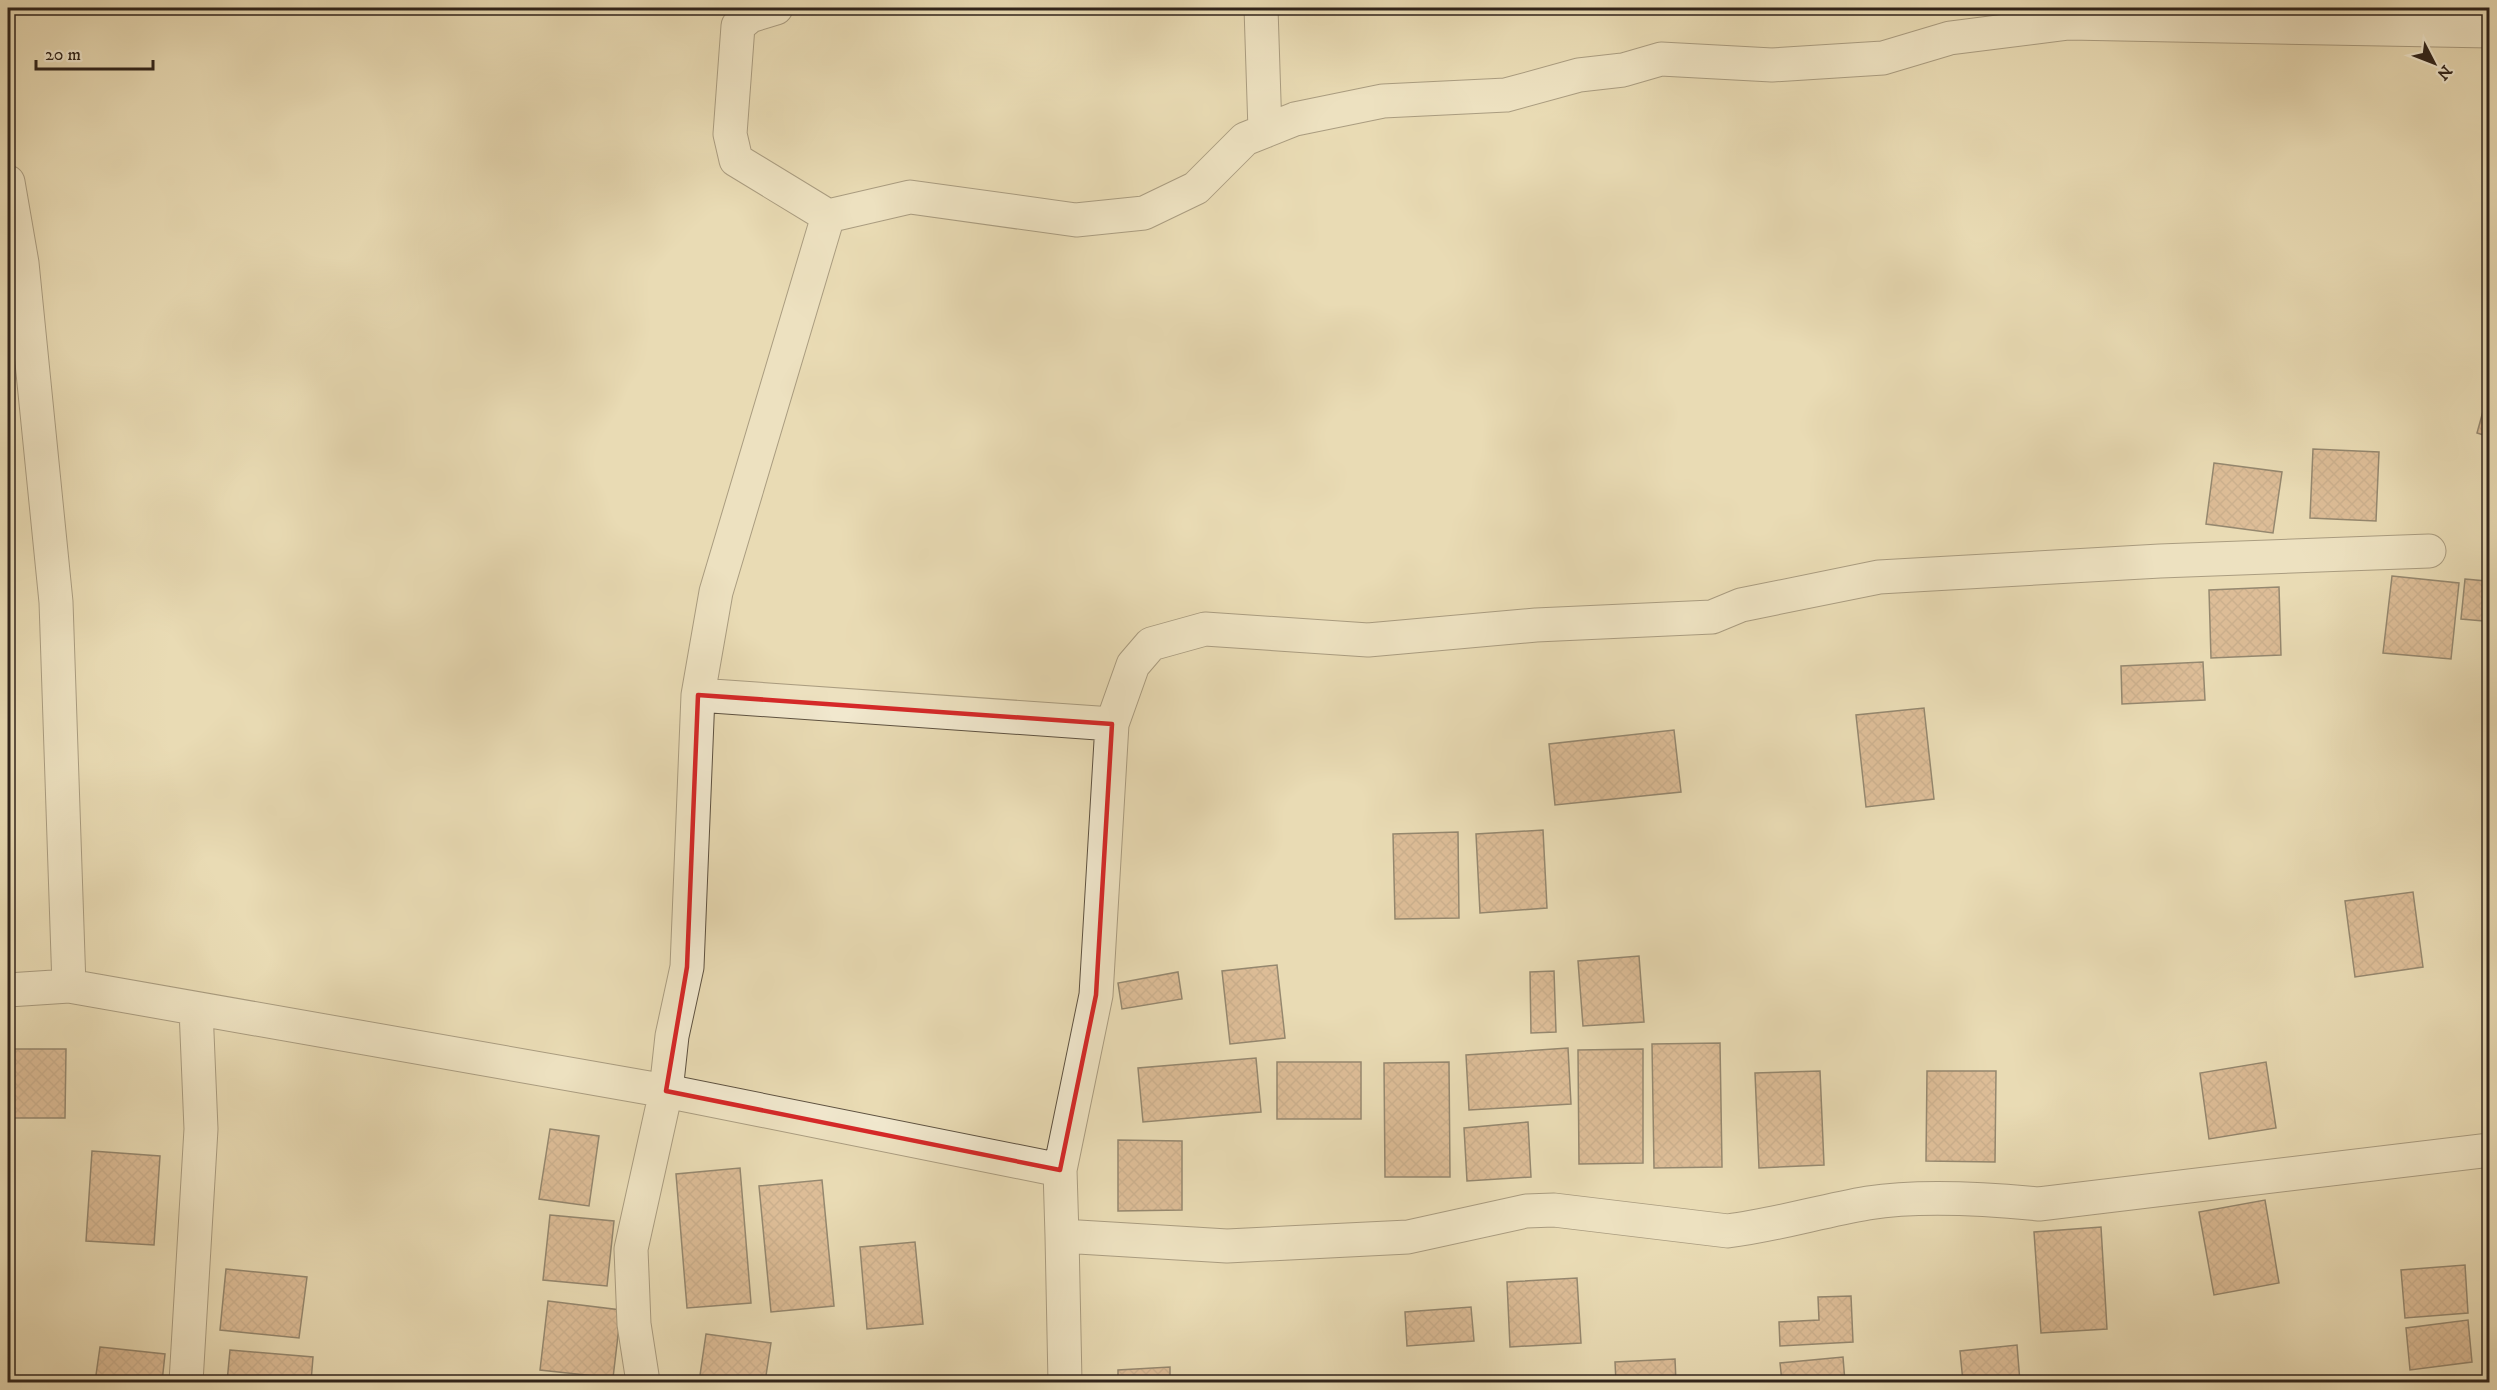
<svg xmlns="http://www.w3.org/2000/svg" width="2497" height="1390" font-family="'IM FELL DW Pica',serif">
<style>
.building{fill:url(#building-cross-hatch);stroke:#30241b;stroke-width:1.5}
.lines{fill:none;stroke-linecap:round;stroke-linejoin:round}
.street-casing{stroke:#5e5241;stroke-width:35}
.street{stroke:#f1e8ce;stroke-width:33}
.marked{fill:none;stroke:#d62828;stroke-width:4.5;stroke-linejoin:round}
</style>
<defs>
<pattern id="building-cross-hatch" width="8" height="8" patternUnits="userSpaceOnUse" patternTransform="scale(1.5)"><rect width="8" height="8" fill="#cf9a74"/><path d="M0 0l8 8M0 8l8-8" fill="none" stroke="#a87d5e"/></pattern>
</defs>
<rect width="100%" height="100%" fill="#e9dbb4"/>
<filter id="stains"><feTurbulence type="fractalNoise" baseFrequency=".00333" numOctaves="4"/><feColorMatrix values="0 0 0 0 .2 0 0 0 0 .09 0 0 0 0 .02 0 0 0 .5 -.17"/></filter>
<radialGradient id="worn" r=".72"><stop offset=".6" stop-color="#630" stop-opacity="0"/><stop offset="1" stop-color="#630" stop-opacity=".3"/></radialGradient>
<path class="building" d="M 2490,386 L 2490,437 L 2477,433 Z
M 2313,449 L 2379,452 L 2376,521 L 2310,518 Z
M 2214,463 L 2282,472 L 2273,533 L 2206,524 Z
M 2392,576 L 2459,583 L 2451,659 L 2383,653 Z
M 2465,579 L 2486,581 L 2483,621 L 2461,619 Z
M 2279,587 L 2281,655 L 2211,658 L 2209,590 Z
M 2203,662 L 2205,700 L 2122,704 L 2121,666 Z
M 1924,708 L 1934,799 L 1866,807 L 1856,715 Z
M 1674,730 L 1681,792 L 1555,805 L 1549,744 Z
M 1543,830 L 1547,908 L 1480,913 L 1476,834 Z
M 1458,832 L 1459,918 L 1395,919 L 1393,834 Z
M 2413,892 L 2423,967 L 2355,977 L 2345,901 Z
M 1639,956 L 1644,1022 L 1583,1026 L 1578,961 Z
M 1277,965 L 1285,1038 L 1230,1044 L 1222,971 Z
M 1554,971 L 1556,1032 L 1531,1033 L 1530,972 Z
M 1178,972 L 1182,999 L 1122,1009 L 1118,983 Z
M 1720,1043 L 1722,1167 L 1654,1168 L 1652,1044 Z
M 1568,1048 L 1571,1104 L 1469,1110 L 1466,1055 Z
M 8,1049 L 66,1049 L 65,1118 L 8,1118 Z
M 1643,1049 L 1643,1163 L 1579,1164 L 1578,1050 Z
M 1256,1058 L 1261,1112 L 1143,1122 L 1138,1068 Z
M 1277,1062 L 1361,1062 L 1361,1119 L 1277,1119 Z
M 1449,1062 L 1450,1177 L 1385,1177 L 1384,1063 Z
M 2266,1062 L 2276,1128 L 2209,1139 L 2200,1073 Z
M 1820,1071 L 1824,1165 L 1759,1168 L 1755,1073 Z
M 1927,1071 L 1996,1071 L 1995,1162 L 1926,1161 Z
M 1528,1122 L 1531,1177 L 1467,1181 L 1464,1128 Z
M 550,1129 L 599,1136 L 589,1206 L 539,1199 Z
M 1118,1140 L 1182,1141 L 1182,1210 L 1118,1211 Z
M 92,1151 L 160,1156 L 154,1245 L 86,1241 Z
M 740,1168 L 751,1303 L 687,1308 L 676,1174 Z
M 822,1180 L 834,1306 L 771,1312 L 759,1186 Z
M 2265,1200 L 2279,1283 L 2214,1295 L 2199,1212 Z
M 550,1215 L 614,1221 L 607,1286 L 543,1280 Z
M 2101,1227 L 2107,1329 L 2041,1333 L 2034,1232 Z
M 915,1242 L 923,1324 L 867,1329 L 860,1247 Z
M 2465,1265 L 2468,1313 L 2405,1318 L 2401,1270 Z
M 226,1269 L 307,1277 L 299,1338 L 220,1330 Z
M 1577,1278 L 1581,1343 L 1510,1347 L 1507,1282 Z
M 1851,1296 L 1853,1342 L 1780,1346 L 1779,1322 L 1819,1320 L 1818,1297 Z
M 548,1301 L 621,1310 L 613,1378 L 540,1370 Z
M 1471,1307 L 1474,1341 L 1407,1346 L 1405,1312 Z
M 2468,1320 L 2472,1362 L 2410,1370 L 2406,1328 Z
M 706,1334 L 771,1343 L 765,1382 L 699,1382 Z
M 2017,1345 L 2020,1382 L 1963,1382 L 1960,1351 Z
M 100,1347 L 165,1354 L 162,1382 L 95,1382 Z
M 230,1350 L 313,1357 L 311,1382 L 227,1382 Z
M 1843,1357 L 1845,1382 L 1782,1382 L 1780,1363 Z
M 1675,1359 L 1676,1382 L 1616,1382 L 1615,1362 Z
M 1170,1367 L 1170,1382 L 1118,1382 L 1118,1370 Z"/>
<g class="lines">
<defs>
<path id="street" d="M 776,8 L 750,16 L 738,26 L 730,134 L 736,160 L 828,216
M 1261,8 L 1265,131
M 8,182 L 22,263 L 56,602 L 69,986
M 698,695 L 1112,724
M 8,990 L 69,986 L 666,1091 L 672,1036 L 687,967 L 698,695 L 716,592 L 828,216 L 910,197 L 1076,220 L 1144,213 L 1196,188 L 1245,139 L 1295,119 L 1383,101 L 1506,95 L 1579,75 L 1623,70 L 1661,59 L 1772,65 L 1883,58 L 1950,38 L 2069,23 L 2490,31
M 1060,1170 L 1096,995 L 1112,724 L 1133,665 L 1151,644 L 1205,629 L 1368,640 L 1536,625 L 1712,617 L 1741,605 L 1879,577 L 2160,561 L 2429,551
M 1062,1236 L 1065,1382
M 186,1382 L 201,1129 L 196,1009
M 643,1382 L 634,1324 L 631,1249 L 666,1091 L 1060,1170 L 1062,1236 L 1227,1246 L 1408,1237 L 1526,1211 L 1554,1210 L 1728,1231 C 1776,1225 1821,1211 1868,1203 C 1919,1195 1988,1199 2039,1204 L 2490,1150"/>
</defs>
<use href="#street" class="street-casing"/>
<use href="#street" class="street"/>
</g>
<path d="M0 0H2497V1390H0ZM 698,695 L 1112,724 L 1096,995 L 1060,1170 L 666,1091 L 687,967 Z" fill="#e9dbb4" fill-opacity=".55" fill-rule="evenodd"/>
<path class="marked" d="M 698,695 L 1112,724 L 1096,995 L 1060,1170 L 666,1091 L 687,967 Z"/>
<rect width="2497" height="1390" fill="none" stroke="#e9dbb4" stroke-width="30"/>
<rect x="9" y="9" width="2479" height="1372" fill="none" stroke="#30241b" stroke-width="3"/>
<rect x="15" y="15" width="2467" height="1360" fill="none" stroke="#30241b" stroke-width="1.5"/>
<g transform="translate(2434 63) rotate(132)" stroke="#f1e8ce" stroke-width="4.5" paint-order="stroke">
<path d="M0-4.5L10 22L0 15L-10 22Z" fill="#30241b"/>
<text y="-9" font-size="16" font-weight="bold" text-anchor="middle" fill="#30241b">N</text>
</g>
<path d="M36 60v9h117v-9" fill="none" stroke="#30241b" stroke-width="3"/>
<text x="45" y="60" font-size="18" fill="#30241b" stroke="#f1e8ce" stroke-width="4.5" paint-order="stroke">20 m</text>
<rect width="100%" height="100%" filter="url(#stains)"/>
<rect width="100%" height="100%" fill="url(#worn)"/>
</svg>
